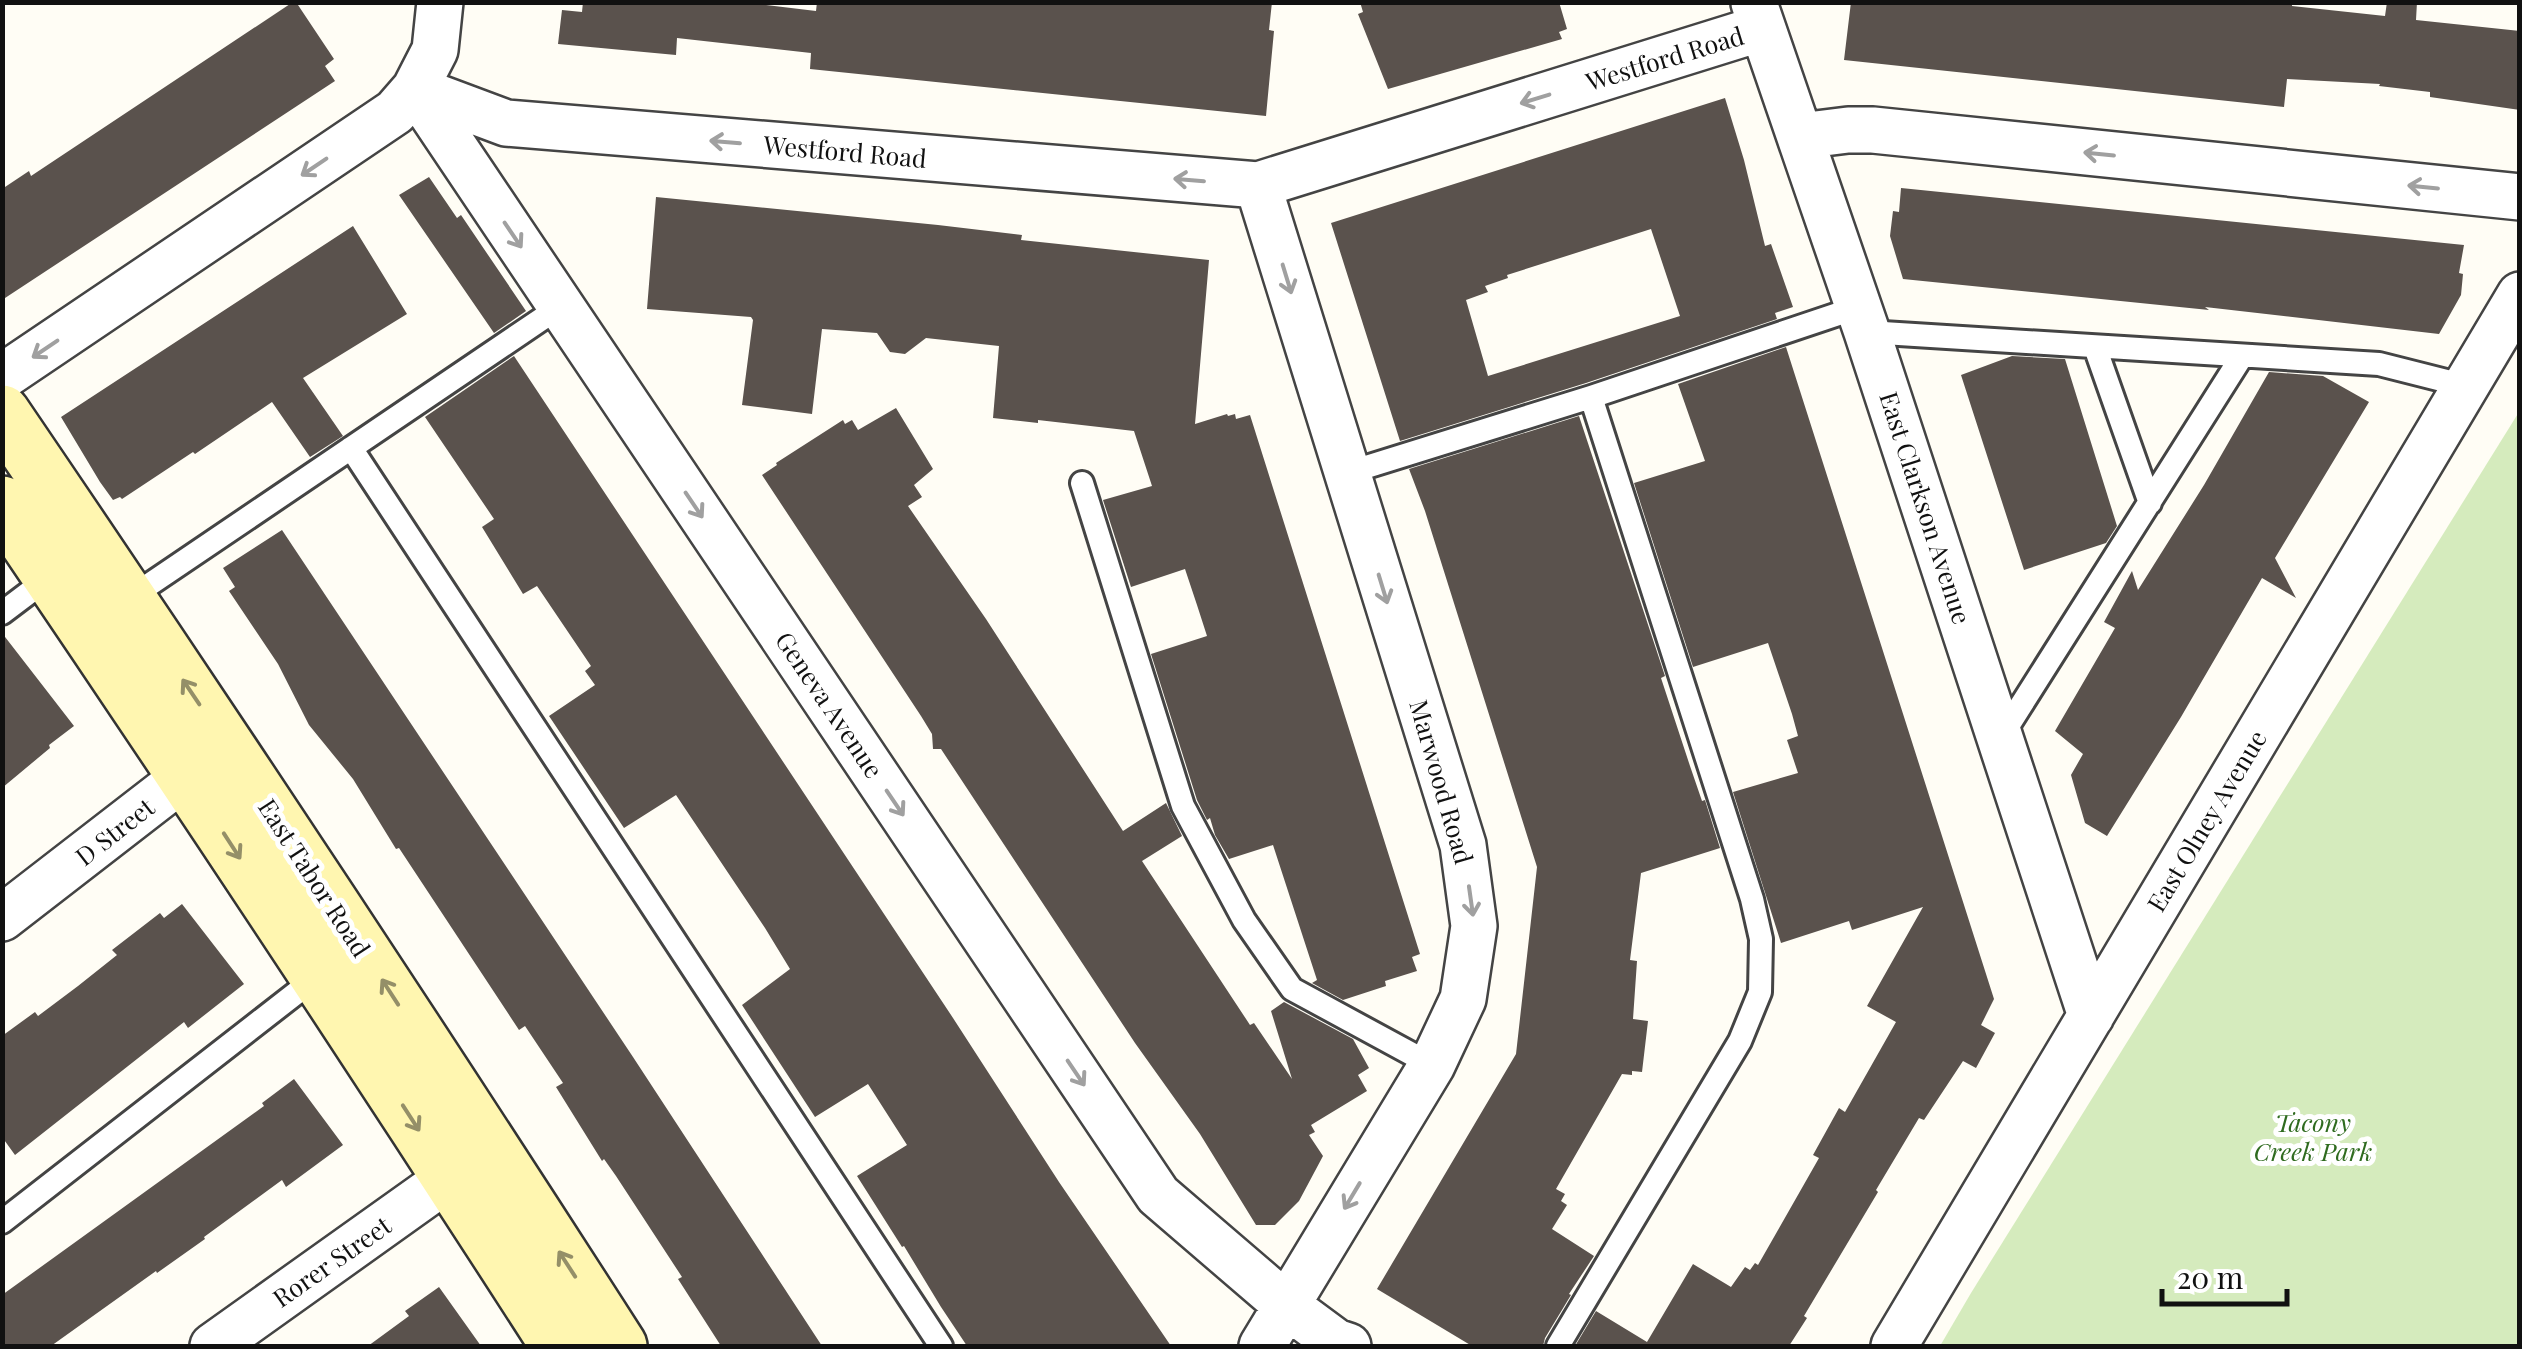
<svg xmlns="http://www.w3.org/2000/svg" width="2522" height="1349" font-family="'Playfair Display',serif">
<style>
.green{fill:#d5ebbd}
.building{fill:#5a524d;fill-rule:evenodd}
.lines{fill:none;stroke-linecap:round;stroke-linejoin:round}
.lane-casing{stroke:#444;stroke-width:28}
.street-casing{stroke:#444;stroke-width:50}
.secondary-casing{stroke:#333;stroke-width:60}
.lane{stroke:#fff;stroke-width:22}
.street{stroke:#fff;stroke-width:45}
.secondary{stroke:#fff6b0;stroke-width:55}
.oneway{stroke:#a0a0a0}
.oneway2{stroke:#948f68}
.labels{text-anchor:middle;stroke-width:10;stroke-linejoin:round;paint-order:stroke}
.street-label{font-size:25px;fill:#111;stroke:#fff}
.park-label{font-size:25px;font-style:italic;fill:#2f6b1f;stroke:#fff}
</style>
<rect width="100%" height="100%" fill="#fffdf5"/>
<path class="green" d="M 2519,412 L 2519,1346 L 1940,1346 L 1971,1293 Z"/>
<path class="building" d="M 293,2 L 296,2 L 334,59 L 325,66 L 335,81 L 2,300 L 2,189 L 29,171 L 31,176 Z
M 583,2 L 741,2 L 816,11 L 817,2 L 1272,2 L 1269,30 L 1274,31 L 1266,116 L 810,69 L 811,53 L 677,38 L 676,55 L 558,44 L 562,10 L 582,12 Z
M 1360,2 L 1559,2 L 1567,29 L 1559,32 L 1562,39 L 1388,89 L 1358,14 L 1363,12 Z
M 1851,2 L 2292,2 L 2292,6 L 2385,16 L 2387,2 L 2417,2 L 2416,20 L 2520,31 L 2520,110 L 2430,97 L 2430,92 L 2379,86 L 2380,84 L 2287,79 L 2284,107 L 1844,60 Z
M 1725,98 L 1744,160 L 1765,246 L 1771,244 L 1793,307 L 1775,313 L 1777,319 L 1586,383 L 1400,441 L 1331,223 ZM 1651,229 L 1680,316 L 1488,376 L 1466,300 L 1488,292 L 1485,286 L 1508,278 L 1507,275 Z
M 429,177 L 457,218 L 461,215 L 526,311 L 494,333 L 399,195 Z
M 1901,188 L 2464,245 L 2459,273 L 2463,274 L 2461,295 L 2439,334 L 2205,307 L 2209,310 L 1903,279 L 1890,236 L 1893,211 L 1899,212 Z
M 656,197 L 938,225 L 1022,235 L 1021,240 L 1209,260 L 1195,424 L 1227,414 L 1228,416 L 1235,414 L 1236,419 L 1250,415 L 1420,954 L 1412,957 L 1417,971 L 1385,981 L 1386,986 L 1343,1000 L 1312,983 L 1317,980 L 1273,845 L 1229,859 L 1215,835 L 1210,818 L 1207,820 L 1197,800 L 1151,654 L 1207,636 L 1197,605 L 1185,569 L 1131,587 L 1103,500 L 1152,486 L 1134,431 L 1038,420 L 1038,423 L 993,418 L 999,346 L 926,338 L 905,354 L 890,352 L 877,333 L 822,329 L 812,414 L 742,405 L 753,320 L 751,317 L 647,309 Z
M 353,226 L 407,314 L 303,378 L 343,436 L 310,457 L 272,402 L 195,454 L 193,452 L 122,499 L 120,497 L 113,500 L 100,482 L 61,417 Z
M 1786,347 L 1994,999 L 1981,1025 L 1995,1033 L 1976,1068 L 1963,1061 L 1924,1120 L 1919,1118 L 1876,1190 L 1878,1192 L 1804,1316 L 1807,1318 L 1789,1346 L 1575,1346 L 1596,1311 L 1647,1342 L 1693,1264 L 1731,1287 L 1745,1267 L 1750,1270 L 1755,1263 L 1758,1265 L 1819,1158 L 1813,1155 L 1839,1108 L 1845,1112 L 1896,1022 L 1867,1006 L 1923,907 L 1852,930 L 1849,921 L 1781,943 L 1733,792 L 1798,773 L 1787,740 L 1798,736 L 1792,714 L 1768,643 L 1693,667 L 1634,483 L 1705,461 L 1678,384 Z
M 514,356 L 953,1018 L 1059,1182 L 1171,1346 L 967,1346 L 941,1307 L 904,1246 L 902,1247 L 857,1176 L 907,1145 L 868,1084 L 815,1117 L 742,1005 L 790,969 L 765,928 L 676,795 L 624,828 L 549,716 L 595,685 L 585,671 L 591,666 L 537,586 L 523,594 L 482,527 L 494,519 L 425,417 Z
M 2012,356 L 2065,359 L 2117,526 L 2106,543 L 2024,570 L 1961,375 Z
M 2269,372 L 2323,376 L 2369,402 L 2275,558 L 2296,598 L 2262,578 L 2181,717 L 2107,836 L 2085,823 L 2071,775 L 2083,754 L 2055,731 L 2115,628 L 2104,622 L 2132,571 L 2138,590 L 2204,485 Z
M 896,408 L 933,469 L 914,485 L 922,497 L 908,506 L 986,619 L 1123,831 L 1166,803 L 1182,836 L 1142,861 L 1250,1025 L 1254,1023 L 1292,1079 L 1271,1011 L 1284,1002 L 1353,1039 L 1369,1068 L 1358,1075 L 1367,1091 L 1311,1125 L 1315,1132 L 1309,1135 L 1323,1156 L 1299,1201 L 1275,1225 L 1256,1225 L 1200,1134 L 1135,1043 L 941,749 L 933,749 L 932,734 L 921,716 L 762,475 L 777,465 L 776,463 L 843,420 L 845,424 L 852,420 L 858,430 Z
M 1579,416 L 1665,676 L 1661,678 L 1690,766 L 1702,801 L 1705,800 L 1720,848 L 1641,873 L 1630,960 L 1637,961 L 1633,1019 L 1648,1021 L 1642,1072 L 1632,1071 L 1632,1075 L 1622,1074 L 1556,1189 L 1565,1194 L 1561,1201 L 1567,1205 L 1552,1229 L 1594,1256 L 1569,1294 L 1571,1295 L 1545,1338 L 1543,1346 L 1472,1346 L 1377,1289 L 1516,1054 L 1537,867 L 1425,511 L 1409,469 Z
M 282,530 L 633,1057 L 822,1346 L 721,1346 L 678,1279 L 682,1277 L 616,1176 L 604,1159 L 602,1161 L 556,1087 L 563,1083 L 525,1026 L 519,1030 L 399,848 L 396,849 L 353,779 L 309,725 L 278,664 L 229,591 L 235,587 L 223,568 Z
M 2,633 L 74,726 L 49,745 L 50,748 L 2,788 Z
M 182,904 L 244,984 L 188,1028 L 184,1022 L 15,1155 L 2,1137 L 2,1036 L 35,1012 L 38,1016 L 78,986 L 117,955 L 112,950 L 160,913 L 164,918 Z
M 294,1079 L 343,1145 L 286,1187 L 282,1180 L 204,1237 L 205,1239 L 157,1273 L 156,1271 L 51,1346 L 2,1346 L 2,1295 L 264,1106 L 262,1103 Z
M 439,1287 L 481,1346 L 368,1346 L 409,1316 L 405,1311 Z"/>
<g class="lines">
<defs>
<path id="lane" d="M 1867,332 L 2379,364 L 2466,386
M 2095,347 L 2150,503
M 351,448 L 941,1346
M 1347,473 L 1591,397 L 1859,307
M 1082,483 L 1183,806 L 1244,920 L 1292,989 L 1432,1065
M 128,599 L 561,306
M 2,613 L 51,576
M 2001,737 L 2242,356
M 2,1222 L 318,976
M 1558,1346 L 1740,1041 L 1760,992 L 1761,939 L 1752,899 L 1591,397"/>
<path id="street" d="M 1754,3 L 1867,332 L 2091,1016
M 415,89 L 1158,1195 L 1286,1305 L 1336,1342 L 1348,1346
M 415,89 L 506,123 L 1258,185 L 1762,28
M 1800,136 L 1848,130 L 1873,130 L 2520,197
M 1258,185 L 1463,845 L 1474,926 L 1463,999 L 1432,1065 L 1262,1346
M 2,377 L 395,112 L 415,89 L 435,50 L 440,2
M 2,918 L 210,757
M 213,1346 L 450,1177
M 1894,1346 L 2520,295"/>
<path id="secondary" d="M 2,413 C 212,722 418,1033 619,1346
M 2,504 C 191,782 377,1063 559,1346"/>
</defs>
<use href="#lane" class="lane-casing"/>
<use href="#street" class="street-casing"/>
<use href="#secondary" class="secondary-casing"/>
<use href="#lane" class="lane"/>
<use href="#street" class="street"/>
<use href="#secondary" class="secondary"/>
</g>
<defs><path id="oneway-shaft" d="M-6 0H5M1.5-3L5.5 0L1.5 3" fill="none" stroke-width="1.6" stroke-linecap="round" stroke-linejoin="round" transform="scale(2.5)"/></defs>
<g class="oneway">
<use href="#oneway-shaft" transform="translate(1535 99) rotate(163)"/>
<use href="#oneway-shaft" transform="translate(725 142) rotate(-175)"/>
<use href="#oneway-shaft" transform="translate(2099 154) rotate(-174)"/>
<use href="#oneway-shaft" transform="translate(314 167) rotate(146)"/>
<use href="#oneway-shaft" transform="translate(1189 180) rotate(-175)"/>
<use href="#oneway-shaft" transform="translate(2423 187) rotate(-174)"/>
<use href="#oneway-shaft" transform="translate(513 235) rotate(56)"/>
<use href="#oneway-shaft" transform="translate(1287 279) rotate(73)"/>
<use href="#oneway-shaft" transform="translate(45 349) rotate(146)"/>
<use href="#oneway-shaft" transform="translate(694 505) rotate(56)"/>
<use href="#oneway-shaft" transform="translate(1383 589) rotate(73)"/>
<use href="#oneway-shaft" transform="translate(895 803) rotate(56)"/>
<use href="#oneway-shaft" transform="translate(1471 901) rotate(82)"/>
<use href="#oneway-shaft" transform="translate(1076 1073) rotate(56)"/>
<use href="#oneway-shaft" transform="translate(1352 1196) rotate(121)"/>
</g>
<g class="oneway2">
<use href="#oneway-shaft" transform="translate(191 692) rotate(-124)"/>
<use href="#oneway-shaft" transform="translate(232 846) rotate(57)"/>
<use href="#oneway-shaft" transform="translate(390 992) rotate(-123)"/>
<use href="#oneway-shaft" transform="translate(411 1118) rotate(57)"/>
<use href="#oneway-shaft" transform="translate(567 1264) rotate(-123)"/>
</g>
<g class="labels">
<g class="street-label">
<text transform="translate(1665 59) rotate(-17)" y="9">Westford Road</text>
<text transform="translate(845 152) rotate(5)" y="9">Westford Road</text>
<text transform="translate(1925 508) rotate(72)" y="9">East Clarkson Avenue</text>
<text transform="translate(829 705) rotate(56)" y="9">Geneva Avenue</text>
<text transform="translate(1441 782) rotate(74)" y="9">Marwood Road</text>
<text transform="translate(2207 821) rotate(-59)" y="9">East Olney Avenue</text>
<text transform="translate(115 832) rotate(-38)" y="9">D Street</text>
<text transform="translate(314 878) rotate(57)" y="9">East Tabor Road</text>
<text transform="translate(332 1262) rotate(-35)" y="9">Rorer Street</text>
</g>
<g class="park-label">
<text x="2313" y="1132">Tacony<tspan x="2313" dy="29">Creek Park</tspan></text>
</g>
</g>
<rect width="2522" height="1349" fill="none" stroke="#111111" stroke-width="10"/>
<path d="M2162 1289v15h125v-15" fill="none" stroke="#111111" stroke-width="5"/>
<text x="2177" y="1289" font-size="30" fill="#111111" stroke="#ffffff" stroke-width="8" paint-order="stroke">20 m</text>
</svg>
